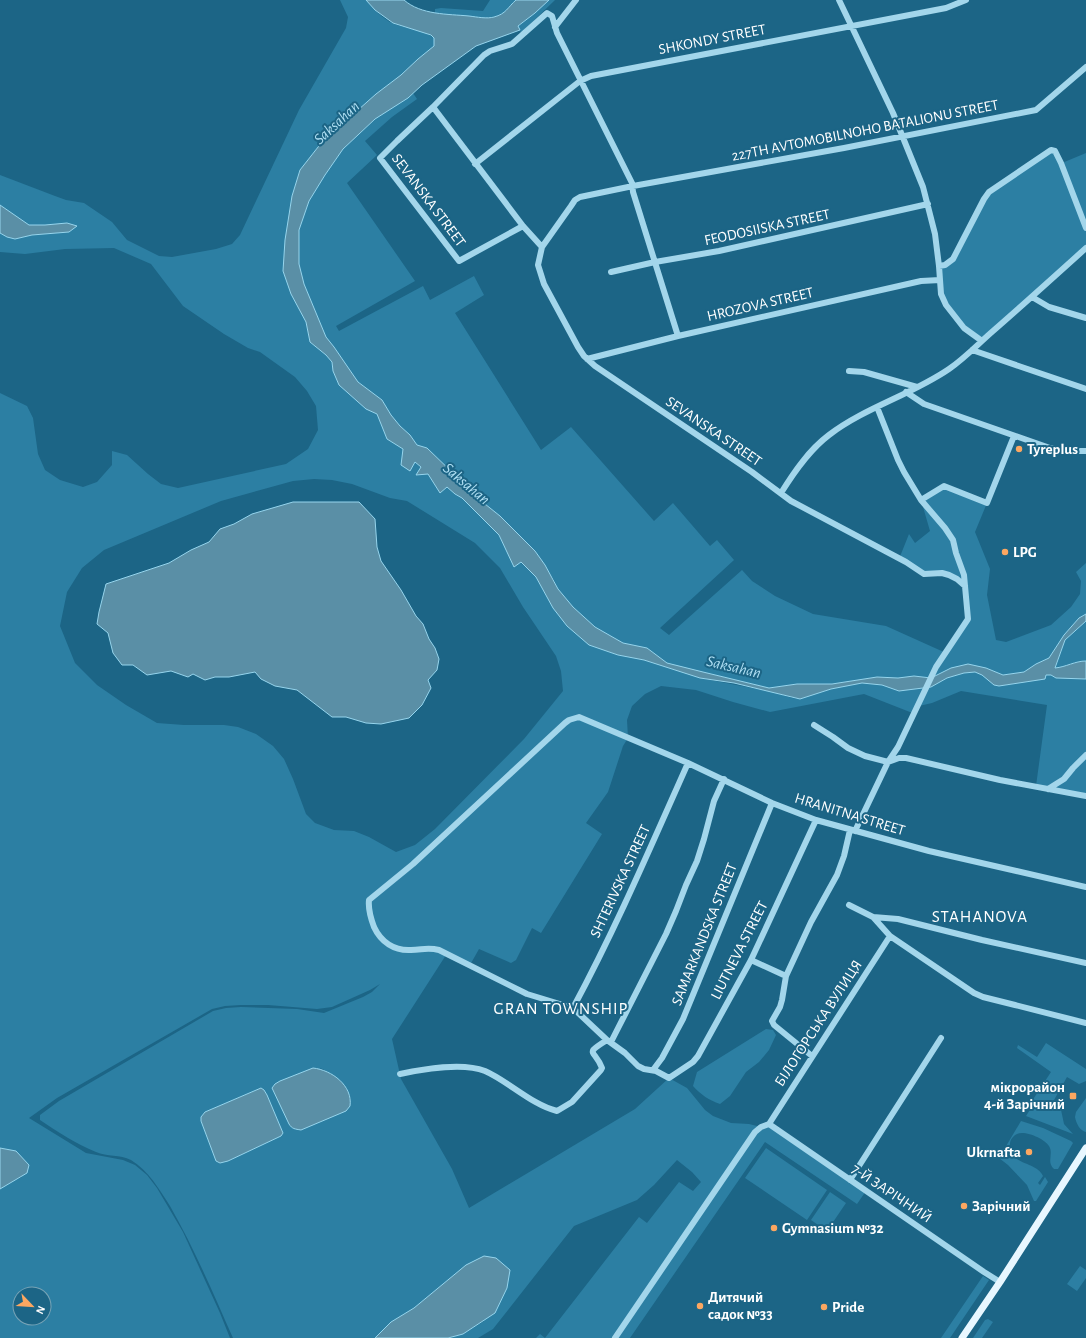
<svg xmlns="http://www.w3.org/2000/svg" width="1086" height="1338" font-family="'Alegreya Sans',sans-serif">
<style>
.green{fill:#2c7fa3;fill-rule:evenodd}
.water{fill:#5a8fa6;stroke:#96d5ed}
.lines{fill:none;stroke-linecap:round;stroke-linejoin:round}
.minor{stroke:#a3d6eb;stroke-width:6}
.major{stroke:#e8f7ff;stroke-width:7}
.poi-dot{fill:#fca761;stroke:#1c6586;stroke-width:1.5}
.labels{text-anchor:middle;stroke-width:4;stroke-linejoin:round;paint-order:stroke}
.street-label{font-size:15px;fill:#fff;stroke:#1c6586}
.poi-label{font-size:15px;font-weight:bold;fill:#fff;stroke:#1c6586;text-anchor:start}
.water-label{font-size:16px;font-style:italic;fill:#afdff3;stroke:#1c6586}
.quarter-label{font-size:17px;letter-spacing:1px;fill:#fff;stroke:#1c6586}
</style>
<rect width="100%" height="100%" fill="#1c6586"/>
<path class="green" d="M 340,0 L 366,0 C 374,9 382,18 392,23 C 405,29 423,29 434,38 L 434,46 L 418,59 L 401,75 L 376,94 L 322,142 L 300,170 L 292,196 L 283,271 L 306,322 L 310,342 L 326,355 L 332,362 L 333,371 L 339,385 L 366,409 L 377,413 L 387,439 L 403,449 L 415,462 L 428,474 L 440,493 L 447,487 L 455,494 L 462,498 L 499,535 L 514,566 L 520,562 L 536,577 L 553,608 L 589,645 L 618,655 L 644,660 L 700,678 L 773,692 L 792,698 L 800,699 L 831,689 L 862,683 L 882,685 L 899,691 L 931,687 L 947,678 L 964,673 L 975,672 L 1006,685 L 1044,679 L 1046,675 L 1051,675 L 1056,678 L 1086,679 L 1086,796 L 1036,786 L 1047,705 L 961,691 L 932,703 L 919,706 L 915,714 L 864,694 L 770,712 L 733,702 L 696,690 L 661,686 L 645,694 L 632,706 L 627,720 L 628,738 L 623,746 L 608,792 L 586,823 L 602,834 L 541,933 L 532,928 L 516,960 L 511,963 L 479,949 L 470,965 L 446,955 L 392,1039 L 401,1079 L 452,1169 L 469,1208 L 635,1109 L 669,1078 L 687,1088 L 705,1110 L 713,1116 L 731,1123 L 749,1124 L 761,1127 L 769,1124 L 866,1191 L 857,1204 L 765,1142 L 630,1338 L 536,1338 L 540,1334 L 545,1338 L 639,1217 L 647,1223 L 679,1182 L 693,1191 L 701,1182 L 692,1172 L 677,1160 L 654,1185 L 637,1200 L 574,1226 L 493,1329 L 478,1338 L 448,1338 L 463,1334 L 484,1321 L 466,1265 L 414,1308 L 391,1322 L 388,1338 L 233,1338 C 213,1293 194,1248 170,1206 C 159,1189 149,1171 131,1160 C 120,1154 107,1157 96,1152 C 76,1144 58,1132 40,1120 L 40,1115 L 59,1101 L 213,1011 L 226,1008 L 241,1007 L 297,1009 L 324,1013 L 363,997 L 372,992 L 380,984 L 370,990 L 332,1007 L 317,1009 L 268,1005 L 241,1005 L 225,1006 L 212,1009 L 57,1098 L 29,1118 L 86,1153 L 123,1160 L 135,1165 L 147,1175 L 157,1188 L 183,1232 L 220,1313 L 230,1338 L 0,1338 L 0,1189 L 13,1181 L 22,1177 L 10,1150 L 0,1148 L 0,393 L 27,406 L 33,418 L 38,454 L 45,470 L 60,480 L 83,487 L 97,482 L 112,465 L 112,451 L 127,455 L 148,474 L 161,484 L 178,488 L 286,464 L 308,449 L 318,430 L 316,406 L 307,391 L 295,377 L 260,352 L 248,348 L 224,334 L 183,306 L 151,264 L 114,248 L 65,249 L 25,254 L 0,252 L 0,233 L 7,237 L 15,239 L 32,235 L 69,232 L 76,226 C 61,221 42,229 29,225 C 22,222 7,209 0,205 L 0,175 L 55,196 L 66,200 L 84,203 L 112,222 L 127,240 L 159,256 L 172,257 L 216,249 L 232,244 L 240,235 L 299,110 L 346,28 L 348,17 ZM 314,479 L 332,480 L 352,484 L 390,498 L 407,501 L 475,543 L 500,568 L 523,607 L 556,656 L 561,671 L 563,691 L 524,739 L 435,829 L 415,845 L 396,852 L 369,837 L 354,831 L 334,830 L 315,823 L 306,814 L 293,779 L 284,759 L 273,746 L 256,734 L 238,727 L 224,725 L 184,725 L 157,723 L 126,705 L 97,685 L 75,663 L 60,626 L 67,592 L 82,568 L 104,550 L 221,501 L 293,481 ZM 320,1068 C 335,1075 348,1084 351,1101 ZM 261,1088 L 264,1090 L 267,1095 L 283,1133 L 281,1136 L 228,1161 L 220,1163 L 216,1161 L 201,1121 L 201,1117 L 205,1112 ZM 20,1294 L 44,1294 L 44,1318 L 20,1318 Z
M 490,0 L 516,0 C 512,3 510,9 506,12 C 491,23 453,15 435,13 L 435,9 L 441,8 L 483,11 Z
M 549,0 L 555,0 L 521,33 L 518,26 L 535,13 Z
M 413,93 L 417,99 L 392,117 L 365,141 L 377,155 L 347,183 L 415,281 L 336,326 L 339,331 L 423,286 L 430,300 L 474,276 L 484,295 L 455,313 L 541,450 L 571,427 L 654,521 L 673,503 L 710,546 L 717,540 L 734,560 L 660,628 L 669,635 L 742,570 L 752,581 L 775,596 L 813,614 L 886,626 L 946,653 L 966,622 L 965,586 L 949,575 L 928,574 L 899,559 L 909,534 L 915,543 L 930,531 L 921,500 L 944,486 L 987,503 L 975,532 L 990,569 L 987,595 L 996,640 L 1006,642 L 1051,625 L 1071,607 L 1080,594 L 1081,581 L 1076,572 L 1086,563 L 1086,614 L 1079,618 L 1064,635 L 1049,658 L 1036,664 L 1024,672 L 1003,675 L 986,668 L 951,668 L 931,678 L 914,676 L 898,678 L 877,677 L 832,684 L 797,684 L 769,688 L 703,672 L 667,663 L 647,648 L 623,643 L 595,627 L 573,607 L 558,589 L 554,580 L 535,551 L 500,516 L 485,504 L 427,448 L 417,445 L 410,435 L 400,426 L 391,415 L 382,400 L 358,382 L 334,347 L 326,337 L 304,284 L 299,264 L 299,230 L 309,201 L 325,175 L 343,149 L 375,119 Z
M 1051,150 L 1062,163 L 1086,153 L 1086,248 L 982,341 L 970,333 L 941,294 L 939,266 L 950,262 L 984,199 Z
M 1086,621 L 1086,661 C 1075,661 1065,666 1055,669 L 1065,640 Z
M 766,1029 L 773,1030 L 776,1035 L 769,1050 L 759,1062 L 746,1072 L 730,1096 L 720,1104 C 709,1100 701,1095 693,1086 L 697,1072 Z
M 1046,1043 L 1086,1069 L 1086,1081 L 1079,1084 L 1067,1077 L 1054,1100 L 1060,1105 L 1064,1124 L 1073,1134 L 1026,1116 L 1033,1105 L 1030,1104 L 1051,1072 L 1017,1048 L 1018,1045 L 1037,1057 Z
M 1086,1098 L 1086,1132 C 1080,1131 1076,1123 1075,1117 L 1076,1112 Z
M 1021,1121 L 1043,1128 L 1071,1141 L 1073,1143 L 1058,1169 L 1054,1169 C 1046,1162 1054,1154 1049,1146 C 1045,1139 1025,1130 1017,1134 C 1013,1136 1010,1140 1010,1144 C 1007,1165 1037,1161 1043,1176 L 1038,1183 L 1040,1185 L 1045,1177 L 1048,1182 L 1036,1201 L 1034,1201 L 1027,1185 L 1008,1165 L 999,1158 Z
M 766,1148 L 827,1190 L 807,1220 L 745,1178 Z
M 830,1192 L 846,1203 L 827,1231 L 811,1220 Z
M 1080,1266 L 1086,1270 L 1086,1278 L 1077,1291 L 1067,1284 Z
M 983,1276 L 989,1280 L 950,1338 L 941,1338 Z
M 988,1319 L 993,1322 L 982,1338 L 973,1338 L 985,1320 Z"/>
<path class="water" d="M 366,0 L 404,0 C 421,15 448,14 469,16 C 477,17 487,19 494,17 C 506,14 508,7 516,0 L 549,0 L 535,13 L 518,26 L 520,30 L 476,46 L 422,85 L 408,98 L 375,119 L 343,149 L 325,175 L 309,201 L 299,230 L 299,264 L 304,284 L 326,337 L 334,347 L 358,382 L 382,400 L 391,415 L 400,426 L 410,435 L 417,445 L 427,448 L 485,504 L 500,516 L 535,551 L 545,565 L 558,589 L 573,607 L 595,627 L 623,643 L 647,648 L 667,663 L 703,672 L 769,688 L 797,684 L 832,684 L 877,677 L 898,678 L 914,676 L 931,678 L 951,668 L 968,664 L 986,668 L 1003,675 L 1024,672 L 1036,664 L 1049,658 L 1064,635 L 1079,618 L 1086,614 L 1086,621 L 1065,640 L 1055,668 C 1066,667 1075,661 1086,661 L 1086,679 L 1056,678 L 1051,675 L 1046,675 L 1045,679 L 999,686 L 994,685 L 982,675 L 975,672 L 964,673 L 947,678 L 931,687 L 899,691 L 882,685 L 862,683 L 831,689 L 800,699 L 734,683 L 700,678 L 644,660 L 618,655 L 589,645 L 567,626 L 553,608 L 536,577 L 521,562 L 514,567 L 499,535 L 462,498 L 455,494 L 447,487 L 440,493 L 428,474 L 416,475 L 421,467 L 415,462 L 410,471 L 401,465 L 403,449 L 387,439 L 377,414 L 366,409 L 339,385 L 333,371 L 332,362 L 326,355 L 310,342 L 306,322 L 291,294 L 283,271 L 285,240 L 292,196 L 300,170 L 322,142 L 376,94 L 401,75 L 418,59 L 434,46 L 434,38 L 431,35 L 393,23 L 375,10 Z
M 0,205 L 29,225 L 45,225 L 67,223 L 77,226 L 69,232 L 32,235 L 15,239 L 7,237 L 0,233 Z
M 293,502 L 359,502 L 375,519 L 377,547 L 381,561 L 401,590 L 416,616 L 423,624 L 429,639 L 435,648 L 439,659 L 437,670 L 428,680 L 431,688 L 422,705 L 409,718 L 381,724 L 366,723 L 346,717 L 332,717 L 297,690 L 275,686 L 261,679 L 255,672 L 229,677 L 215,677 L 205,680 L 193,674 L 188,677 L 171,671 L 147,675 L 133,665 L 122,665 L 113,653 L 108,633 L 97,624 L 99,612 L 106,584 L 169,563 L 191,550 L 209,542 L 220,529 L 234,524 L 252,514 Z
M 313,1068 C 332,1070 353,1086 350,1106 L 346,1111 L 301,1130 C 295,1129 292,1129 289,1124 L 272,1088 L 275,1084 L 280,1081 Z
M 261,1088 L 264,1090 L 267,1095 L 283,1133 L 281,1136 L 228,1161 L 220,1163 L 216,1161 L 201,1121 L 201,1117 L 205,1112 Z
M 0,1148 L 16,1151 L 29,1165 L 27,1173 L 0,1189 Z
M 484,1256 L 496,1258 L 510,1270 L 507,1288 L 495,1313 L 463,1334 L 448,1338 L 375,1338 L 391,1322 L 414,1308 L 466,1265 Z"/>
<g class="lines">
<path class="minor" d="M 839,0 L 893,113 L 923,187 L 935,234 L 939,266 L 941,294 L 946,305 L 964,328 L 982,341
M 555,27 L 576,0
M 433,107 L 523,226 L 542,247 L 538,265 L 544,284 L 578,347 L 584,356 L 595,366 L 752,472 L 791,501 L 906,562 L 924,574 L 942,573 L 949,575 L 957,579 L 965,586
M 475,164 L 580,81 L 591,76 L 946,8 L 966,0
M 523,226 L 459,261 L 380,158 L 397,141 L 433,107 L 484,55 L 490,51 L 512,44 L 547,13 L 552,16 L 557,33 L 632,183 L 633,192 L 678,336
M 542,247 L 571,206 L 575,200 L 580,197 L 633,186 L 844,148 L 1036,110 L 1086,67
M 939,266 L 945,265 L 953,259 L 984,199 L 989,192 L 1051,150 L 1055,151 L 1061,163 L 1086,228
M 611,272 L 655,262 L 719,251 L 928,204
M 1032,297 L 1049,307 L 1086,318
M 972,350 L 1086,389
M 587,359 L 678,336 L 921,281 L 940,280
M 849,371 L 864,372 L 917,387
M 906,392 L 924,404 L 1050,448 L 1068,451 L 1086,451
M 781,493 C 794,472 809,450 829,435 C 866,407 911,395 949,369 C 965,358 978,344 993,331 C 1024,304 1055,276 1086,248
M 921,500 L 944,486 L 987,503 L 1014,436
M 814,725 L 833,737 L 848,748 L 865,756 L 888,762 L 899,758 L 906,758 L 1000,780 L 1086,796
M 1048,789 L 1064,779 L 1073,768 L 1086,755
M 816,820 L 751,960 L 698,1056 L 693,1062 L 669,1078 L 656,1071 L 644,1069 L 638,1066 L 625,1053 L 607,1040 L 573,1008 L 527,994 L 439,950 C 427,947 422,950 411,950 C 394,951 381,942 374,927 C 371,919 368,909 369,900 L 413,864 L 565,723 L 569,720 L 579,717 L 688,763 L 772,803 L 816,820 L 929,851 L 1086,887
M 855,831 L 888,762 L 898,747 L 936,667 L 968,619 L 964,575 L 956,553 L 953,540 L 945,528 L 921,500 L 904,472 L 898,460 L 877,407
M 849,905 L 873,917 L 898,919 L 982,940 L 1086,963
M 873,917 L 890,936 L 974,993 L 983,997 L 1015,1005 L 1086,1023
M 751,960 L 786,976
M 573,1008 C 616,928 651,846 688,763
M 611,1042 L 666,934 L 676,911 L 686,885 L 697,861 L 704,839 L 714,801 L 724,779
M 812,1056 L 774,1025 L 772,1021 L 780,1007 L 782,1000 L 786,976 L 811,922 L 837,875 L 844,856 L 850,830
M 653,1070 L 662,1058 L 683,1019 L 772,803
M 400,1074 C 424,1069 462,1062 485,1071 C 508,1081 532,1105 557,1111 L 572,1102 L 601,1070 L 602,1068 C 595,1049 583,1055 607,1040
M 769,1124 L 984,1272 L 1000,1282
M 769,1124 L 890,936
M 850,1180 L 941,1038
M 615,1338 L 755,1132 L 761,1127 L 769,1124"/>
<path class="major" d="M 962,1338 L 1000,1282 L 1086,1148"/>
</g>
<g class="poi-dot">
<circle cx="1019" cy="449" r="4"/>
<circle cx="1005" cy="552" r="4"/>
<rect x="1069" y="1092" width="8" height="8" rx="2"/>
<circle cx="1029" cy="1152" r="4"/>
<circle cx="964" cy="1206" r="4"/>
<circle cx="774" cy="1228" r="4"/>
<circle cx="700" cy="1306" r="4"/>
<circle cx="824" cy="1307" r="4"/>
</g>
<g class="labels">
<g class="street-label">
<text transform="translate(712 39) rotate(-11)" y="5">SHKONDY STREET</text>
<text transform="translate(865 130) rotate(-11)" y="5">227TH AVTOMOBILNOHO BATALIONU STREET</text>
<text transform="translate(429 200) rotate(53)" y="5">SEVANSKA STREET</text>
<text transform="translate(767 227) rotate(-12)" y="5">FEODOSIISKA STREET</text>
<text transform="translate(760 304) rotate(-13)" y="5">HROZOVA STREET</text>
<text transform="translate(714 431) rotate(34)" y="5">SEVANSKA STREET</text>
<text transform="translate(850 814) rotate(17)" y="5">HRANITNA STREET</text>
<text transform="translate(620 881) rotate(-65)" y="5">SHTERIVSKA STREET</text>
<text transform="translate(704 934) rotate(-68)" y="5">SAMARKANDSKA STREET</text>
<text transform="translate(739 950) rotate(-63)" y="5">LIUTNEVA STREET</text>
<text transform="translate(818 1023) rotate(-57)" y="5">БІЛОГОРСЬКА ВУЛИЦЯ</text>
<text transform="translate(892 1193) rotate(34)" y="5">7-Й ЗАРІЧНИЙ</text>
</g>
<g class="poi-label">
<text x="1027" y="454">Tyreplus</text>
<text x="1013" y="557">LPG</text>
<text x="1065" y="1092" text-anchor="end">мікрорайон<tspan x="1065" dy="17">4-й Зарічний</tspan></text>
<text x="1021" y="1157" text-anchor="end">Ukrnafta</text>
<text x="972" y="1211">Зарічний</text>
<text x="782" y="1233">Gymnasium №32</text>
<text x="708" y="1302">Дитячий<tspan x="708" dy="17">садок №33</tspan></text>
<text x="832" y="1312">Pride</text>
</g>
<g class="water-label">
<text transform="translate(336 122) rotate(-43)" y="6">Saksahan</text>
<text transform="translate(467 483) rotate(40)" y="6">Saksahan</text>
<text transform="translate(734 666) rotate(13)" y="6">Saksahan</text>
</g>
<g class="quarter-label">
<text x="980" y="922">STAHANOVA</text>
<text x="561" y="1014">GRAN TOWNSHIP</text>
</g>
</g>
<g transform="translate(32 1306) rotate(115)"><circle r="19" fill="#1c6586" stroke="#77a3b6"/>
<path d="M0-3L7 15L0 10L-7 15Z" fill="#fca761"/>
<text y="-6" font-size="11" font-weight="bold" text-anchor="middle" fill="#ffffff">N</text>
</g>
</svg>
